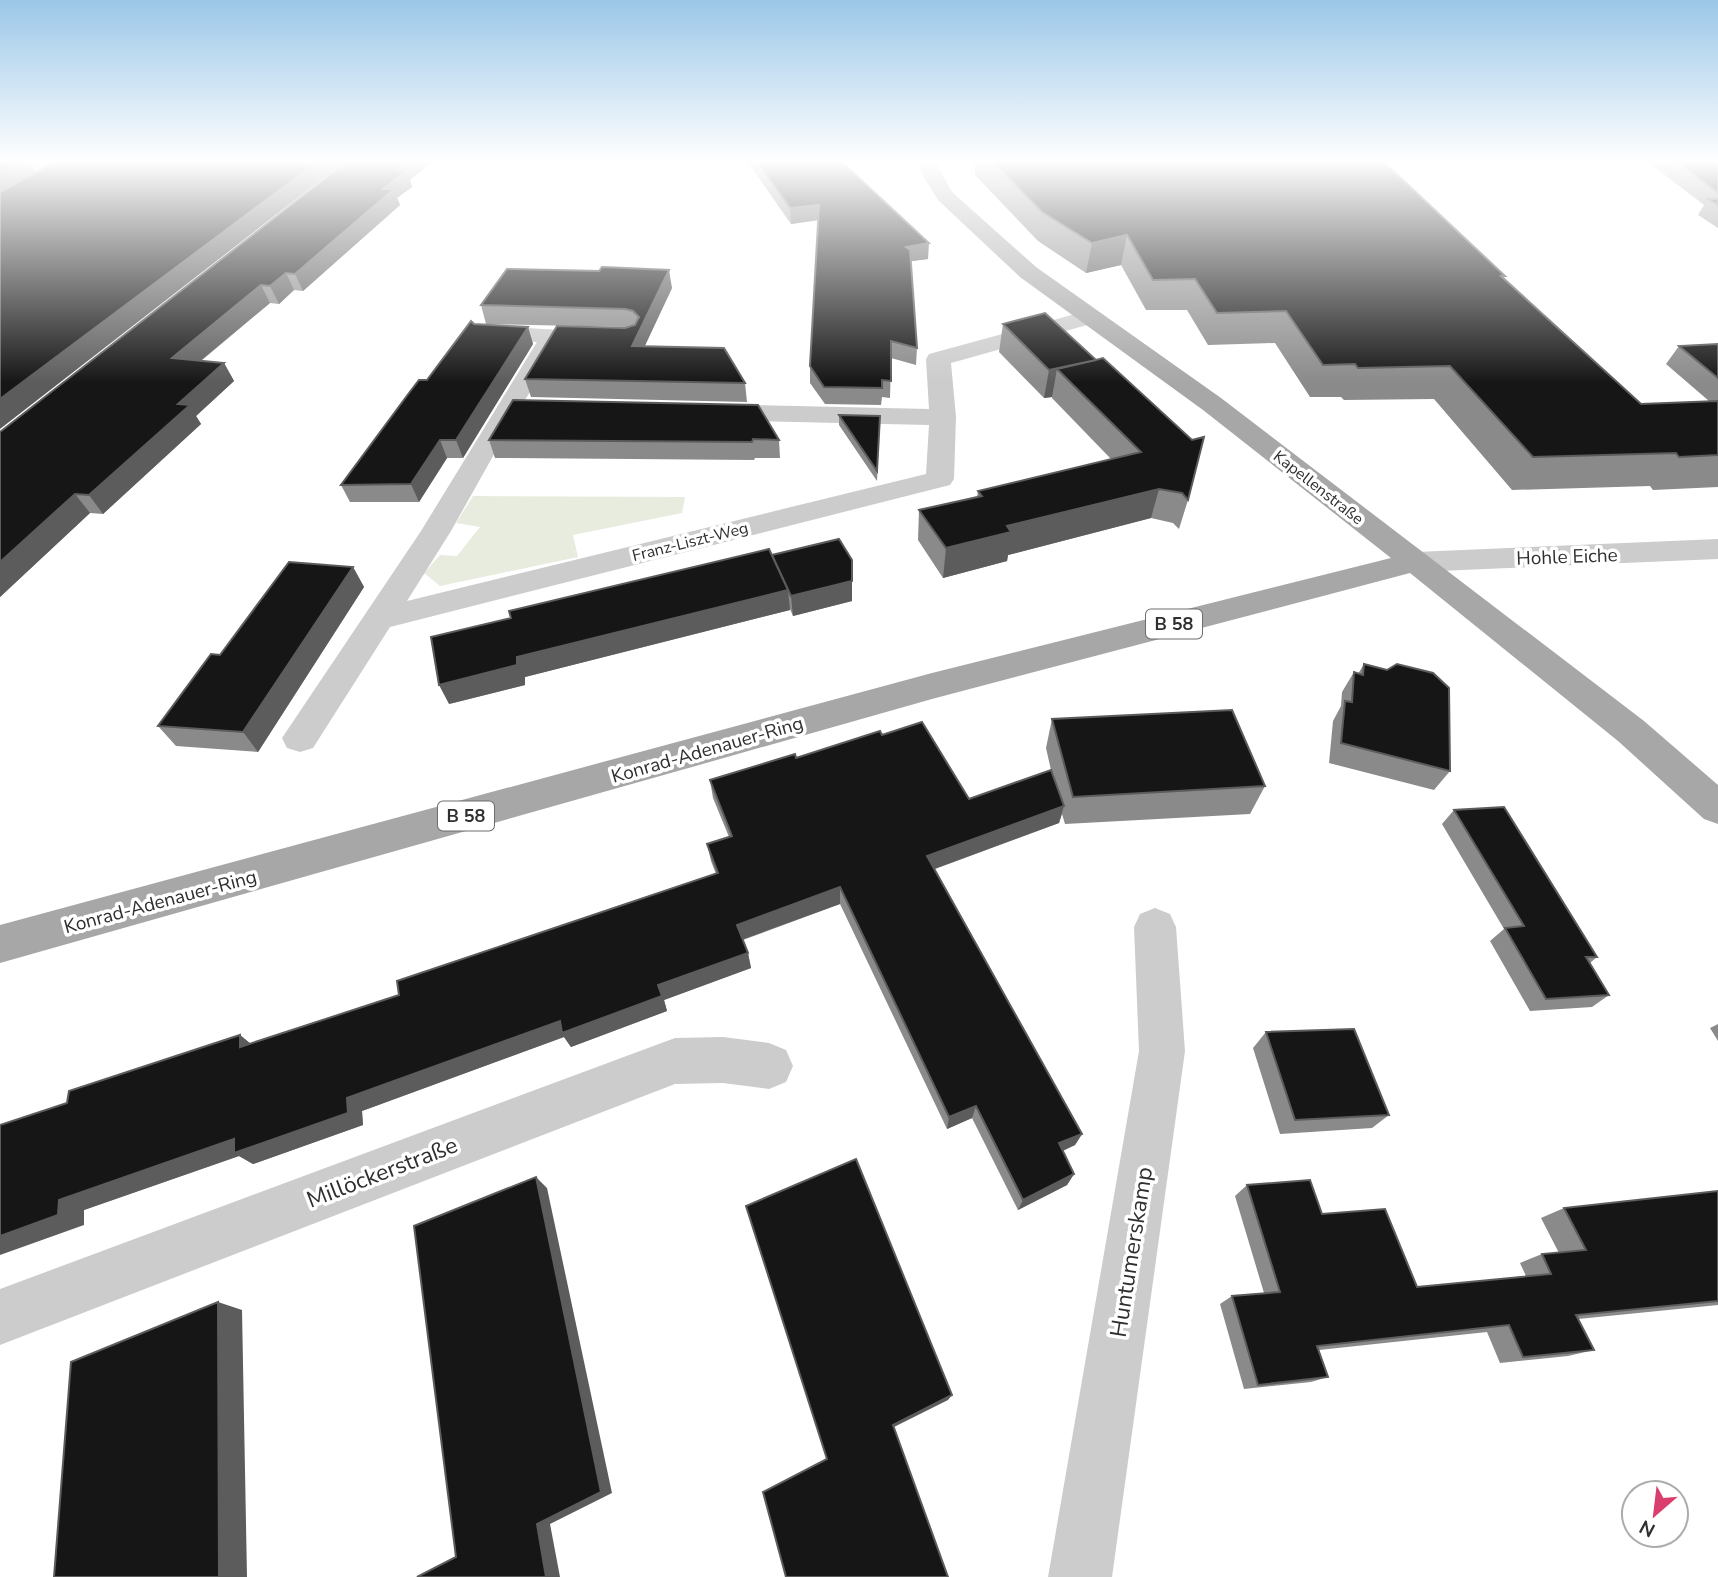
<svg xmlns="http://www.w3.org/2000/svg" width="1718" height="1577" font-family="'Nunito Sans',sans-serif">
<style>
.green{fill:#e8ecde}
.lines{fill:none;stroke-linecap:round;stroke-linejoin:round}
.minor{fill:#ccc;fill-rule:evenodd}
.major{fill:#a7a7a7;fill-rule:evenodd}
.wall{fill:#8a8a8a}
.shaded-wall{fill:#5c5c5c}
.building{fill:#161616;stroke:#5c5c5c;stroke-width:2}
.labels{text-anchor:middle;stroke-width:7;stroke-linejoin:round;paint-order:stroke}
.far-street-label{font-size:16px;fill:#2f2f2f;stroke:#fff}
.shield{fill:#fff;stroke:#6d6d6d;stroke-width:2}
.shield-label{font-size:18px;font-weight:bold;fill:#2f2f2f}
.street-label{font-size:19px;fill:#2f2f2f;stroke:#fff}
.near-street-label{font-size:23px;fill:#2f2f2f;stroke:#fff}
</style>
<rect width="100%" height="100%" fill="#fff"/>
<path class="green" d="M 473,496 L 685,497 L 682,513 L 573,535 L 578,557 L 440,586 L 424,573 L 440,555 L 457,556 L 480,527 L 456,523 Z"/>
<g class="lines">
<path class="minor" d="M 0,162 L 66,163 L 75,169 L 66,175 L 0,169 Z
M 1090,310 L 1098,312 L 1102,317 L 1098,322 L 951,363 L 956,417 L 954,479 L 950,485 L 390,627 L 313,748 L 300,752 L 287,748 L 282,738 L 421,531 L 537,342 L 480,338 L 476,333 L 480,328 L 488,326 L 561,330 L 565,335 L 525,400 L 571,403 L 575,409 L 571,415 L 562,417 L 516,415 L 451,531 L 407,601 L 926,474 L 929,425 L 709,420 L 700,418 L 696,412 L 700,406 L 709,404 L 929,409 L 926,359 L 929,354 Z
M 1718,539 L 1718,559 L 1416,572 L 1405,569 L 1400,562 L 1405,555 L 1416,552 Z
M 1155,908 L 1170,914 L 1176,927 L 1185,1051 L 1112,1577 L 1048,1577 L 1139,1051 L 1134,927 L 1140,914 Z
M 723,1037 L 769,1043 L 786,1050 L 793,1066 L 786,1082 L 769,1089 L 723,1083 L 675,1084 L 0,1345 L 0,1289 L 675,1038 Z"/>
<path class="major" d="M 918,162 L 936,162 L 952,192 L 1036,267 L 1221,398 L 1644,721 L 1718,785 L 1718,824 L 1704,819 L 1618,741 L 1410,573 L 932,699 L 0,963 L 0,925 L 932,673 L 1391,558 L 1203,410 L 1020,277 L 938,200 L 923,176 Z"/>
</g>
<path class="wall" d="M 588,162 L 842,162 L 928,259 L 911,261 L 917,348 L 916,365 L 891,358 L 890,398 L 882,397 L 881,405 L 825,404 L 810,383 L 810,366 L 818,220 L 791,224 L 749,164 L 588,164 Z
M 975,162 L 1384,162 L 1505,276 L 1504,278 L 1641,404 L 1709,401 L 1666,364 L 1679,346 L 1718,344 L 1718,487 L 1653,490 L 1650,486 L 1512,490 L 1434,399 L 1344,400 L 1341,397 L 1310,397 L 1275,343 L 1208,345 L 1187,310 L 1146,310 L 1121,265 L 1086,273 L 1038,241 L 975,175 Z
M 1648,162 L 1718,162 L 1718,228 L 1698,215 L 1704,205 Z
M 410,180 L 412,187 L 397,198 L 400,205 L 303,291 L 294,290 L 279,304 L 270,303 L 201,361 L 224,363 L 234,381 L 196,416 L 201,424 L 103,514 L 90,513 L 0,597 L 0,432 Z
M 672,288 L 644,347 L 745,383 L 747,402 L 531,397 L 525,379 L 627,327 L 486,324 L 481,305 Z
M 1045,313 L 1188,500 L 1179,529 L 1173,523 L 1151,518 L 1008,555 L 1007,561 L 943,578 L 918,540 L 919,510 L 977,497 L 978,491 L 1111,459 L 1052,398 L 1052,397 L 1044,398 L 999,352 L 1003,324 Z
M 474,324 L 528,327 L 533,344 L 463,458 L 447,458 L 419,502 L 350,502 L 341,485 Z
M 839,415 L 880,416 L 877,481 L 839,425 Z
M 489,440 L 779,440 L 780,458 L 755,458 L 754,460 L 495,458 Z
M 772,556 L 852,601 L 793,616 L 790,609 L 790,610 L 525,677 L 525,685 L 449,704 Z
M 353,567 L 364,587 L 258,752 L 176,746 L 158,726 Z
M 1364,664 L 1450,771 L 1434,790 L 1329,763 L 1333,721 L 1341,706 L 1342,692 L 1354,672 L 1358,674 Z
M 1052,719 L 1265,786 L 1250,814 L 1065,824 L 1062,814 L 1059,823 L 935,869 L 1082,1134 L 1075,1145 L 1063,1151 L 1074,1174 L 1067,1185 L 1018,1210 L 972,1118 L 947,1129 L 840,904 L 743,940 L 748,953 L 751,968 L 664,1000 L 667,1011 L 571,1047 L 564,1037 L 362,1111 L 363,1125 L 253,1164 L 239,1156 L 84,1210 L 84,1225 L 67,1103 L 240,1035 L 251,1044 L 399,995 L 716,874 L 711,861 L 707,844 L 729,837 L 713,798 L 710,780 L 882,735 L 969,799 L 1051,770 L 1046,748 Z
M 1454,810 L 1597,957 L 1590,963 L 1609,995 L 1592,1007 L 1530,1011 L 1490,941 L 1504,929 L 1442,824 Z
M 1718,1024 L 1718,1041 L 1710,1028 Z
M 1266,1032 L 1389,1115 L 1372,1128 L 1280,1134 L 1253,1048 Z
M 1247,1185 L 1322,1214 L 1417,1287 L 1526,1276 L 1520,1263 L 1542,1254 L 1559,1253 L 1541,1218 L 1564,1208 L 1718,1191 L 1718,1305 L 1578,1319 L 1594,1350 L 1568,1356 L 1500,1363 L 1487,1332 L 1319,1350 L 1328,1377 L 1311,1382 L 1244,1389 L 1220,1304 L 1232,1296 L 1264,1293 L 1235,1196 Z"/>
<path class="shaded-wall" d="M 21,162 L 29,162 L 37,175 L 0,195 L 0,173 Z
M 317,162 L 344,162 L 0,429 L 0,399 Z
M 407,162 L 432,162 L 410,180 L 412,187 L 397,198 L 400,205 L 303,291 L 295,274 L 383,189 L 397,170 Z
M 819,205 L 819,220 L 791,224 L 790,208 Z
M 1127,235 L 1121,265 L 1086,273 L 1092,243 Z
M 929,243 L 928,259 L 905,262 L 906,247 Z
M 669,270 L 672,288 L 636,365 L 632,346 Z
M 286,273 L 294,290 L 279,304 L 270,286 Z
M 261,285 L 270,303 L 182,376 L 172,358 Z
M 528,327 L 533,344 L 463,458 L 456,440 Z
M 1096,360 L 1057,369 L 1052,397 L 1044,398 L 1049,370 Z
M 224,363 L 234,381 L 196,416 L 201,424 L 103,514 L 89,495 L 178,404 Z
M 440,440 L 447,458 L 419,502 L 411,484 Z
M 1159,489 L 1151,518 L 1008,555 L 1007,561 L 943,578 L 946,548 L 1007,526 Z
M 75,494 L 90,513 L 0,597 L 0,562 Z
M 852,560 L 852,601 L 793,616 L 791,596 Z
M 353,567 L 364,587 L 258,752 L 243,732 Z
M 788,590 L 790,610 L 525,677 L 525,685 L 449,704 L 439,685 L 517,657 Z
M 1064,806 L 1059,823 L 926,872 L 927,856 Z
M 840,887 L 840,904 L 741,940 L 737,925 Z
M 748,953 L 751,968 L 664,1000 L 667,1011 L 571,1047 L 564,1037 L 362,1111 L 363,1125 L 253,1164 L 239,1156 L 84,1210 L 84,1225 L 0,1255 L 0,1236 L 59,1200 L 347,1098 Z
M 240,1035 L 257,1049 L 240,1047 Z
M 976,1106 L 972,1118 L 947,1129 L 949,1117 Z
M 1082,1134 L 1075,1145 L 1053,1155 L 1059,1143 Z
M 1074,1174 L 1067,1185 L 1018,1210 L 1023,1200 Z
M 536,1177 L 547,1188 L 612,1493 L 550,1524 L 560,1577 L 546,1577 L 537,1524 Z
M 218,1302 L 242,1310 L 247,1577 L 219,1577 Z
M 952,1395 L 948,1400 L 892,1428 L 893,1425 Z"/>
<path class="building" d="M 0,162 L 21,162 L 0,173 Z
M 55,162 L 317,162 L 0,399 L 0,192 Z
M 346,162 L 407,162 L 397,170 L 406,171 L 383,189 L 394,189 L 295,274 L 286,273 L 270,286 L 261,285 L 172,358 L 224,363 L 178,404 L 190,405 L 89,495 L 75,494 L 0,562 L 0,432 Z
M 757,162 L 842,162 L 929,243 L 906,247 L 910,250 L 917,348 L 891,341 L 891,381 L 882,380 L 882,388 L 824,387 L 810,366 L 819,205 L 790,208 Z
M 993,162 L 1384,162 L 1505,276 L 1501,276 L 1641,404 L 1718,401 L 1718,455 L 1679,457 L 1676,453 L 1533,457 L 1450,366 L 1358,368 L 1355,364 L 1323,365 L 1286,311 L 1217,313 L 1195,279 L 1153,280 L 1127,235 L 1092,243 L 1042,212 Z
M 1677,162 L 1718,162 L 1718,193 Z
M 1708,199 L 1718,199 L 1718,205 Z
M 602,267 L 669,270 L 632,346 L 724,348 L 745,383 L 525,379 L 557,326 L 625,328 L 635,325 L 639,317 L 633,311 L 625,309 L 481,305 L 507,269 L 599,271 Z
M 1045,313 L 1096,360 L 1103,358 L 1192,440 L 1204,437 L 1188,500 L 1182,493 L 1159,489 L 1007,526 L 1011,532 L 946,548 L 919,510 L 982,496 L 978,491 L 1141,452 L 1057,369 L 1096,360 L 1049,370 L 1003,324 Z
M 471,321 L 474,324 L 528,327 L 456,440 L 440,440 L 411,484 L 341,485 L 409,393 L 419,380 L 427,380 Z
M 1718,344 L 1718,378 L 1679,346 Z
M 513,400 L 758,405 L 779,440 L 753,439 L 752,442 L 489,440 Z
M 839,415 L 880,416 L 877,471 Z
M 839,539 L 852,560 L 852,581 L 791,596 L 772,555 Z
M 769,549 L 788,590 L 517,657 L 517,665 L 439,685 L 431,637 L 511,618 L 509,611 Z
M 289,562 L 353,567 L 243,732 L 158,726 L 211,654 L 220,655 Z
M 1364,664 L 1387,670 L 1397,664 L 1433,673 L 1449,688 L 1450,771 L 1341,743 L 1345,701 L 1352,702 L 1354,672 L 1363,675 Z
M 1232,710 L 1265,786 L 1073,797 L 1052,719 Z
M 922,722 L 969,799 L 1051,770 L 1064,806 L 927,856 L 1082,1134 L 1059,1143 L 1074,1174 L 1023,1200 L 976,1106 L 949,1117 L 840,887 L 737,925 L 748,953 L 658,985 L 662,996 L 562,1033 L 560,1021 L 347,1098 L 348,1113 L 234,1153 L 234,1139 L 59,1200 L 58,1215 L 0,1236 L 0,1125 L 67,1103 L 69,1091 L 240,1035 L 240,1047 L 399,995 L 397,981 L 718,873 L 707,844 L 732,836 L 710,780 L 795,754 L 796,758 L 880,731 L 882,735 Z
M 1504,807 L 1597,957 L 1586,957 L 1609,995 L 1546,999 L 1505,928 L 1524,926 L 1454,810 Z
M 1354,1029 L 1389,1115 L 1295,1120 L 1266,1032 Z
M 856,1159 L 952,1395 L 893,1425 L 948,1577 L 786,1577 L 763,1492 L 827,1459 L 746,1206 Z
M 536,1177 L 601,1492 L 537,1524 L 546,1577 L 417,1577 L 456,1557 L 414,1226 Z
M 1310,1180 L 1322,1214 L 1385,1209 L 1417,1287 L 1551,1274 L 1542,1254 L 1586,1250 L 1564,1208 L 1718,1191 L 1718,1301 L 1576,1315 L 1594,1350 L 1523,1357 L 1509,1325 L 1317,1346 L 1328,1377 L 1258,1385 L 1232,1296 L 1280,1292 L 1247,1185 Z
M 218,1302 L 219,1577 L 54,1577 L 71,1362 Z"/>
<linearGradient id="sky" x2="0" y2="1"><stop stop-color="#9bc7e8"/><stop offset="0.42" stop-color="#fff"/><stop offset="1" stop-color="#fff" stop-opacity="0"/></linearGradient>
<rect width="1718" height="383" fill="url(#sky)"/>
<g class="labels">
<g class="far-street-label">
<text transform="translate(1319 487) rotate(38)" y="6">Kapellenstraße</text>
<text transform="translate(690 541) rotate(-14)" y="6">Franz-Liszt-Weg</text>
</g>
<g class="shield">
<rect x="1146" y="609.5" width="56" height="29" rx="5"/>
<rect x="438" y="801.5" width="56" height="29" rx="5"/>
</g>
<g class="shield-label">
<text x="1174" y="630">B 58</text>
<text x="466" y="822">B 58</text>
</g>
<g class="street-label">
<text transform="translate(1567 556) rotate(-2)" y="7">Hohle Eiche</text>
<text transform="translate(707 749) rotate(-16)" y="7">Konrad-Adenauer-Ring</text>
<text transform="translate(160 901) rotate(-15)" y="7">Konrad-Adenauer-Ring</text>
</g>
<g class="near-street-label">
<text transform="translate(382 1172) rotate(-21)" y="8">Millöckerstraße</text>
<text transform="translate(1131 1252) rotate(-81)" y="8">Huntumerskamp</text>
</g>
</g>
<g transform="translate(1655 1514) rotate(208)"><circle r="33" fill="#ffffff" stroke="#acacac" stroke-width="2"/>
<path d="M0-5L12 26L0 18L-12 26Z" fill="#da3e6c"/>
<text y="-10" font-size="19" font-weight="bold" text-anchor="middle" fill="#2f2f2f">N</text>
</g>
</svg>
